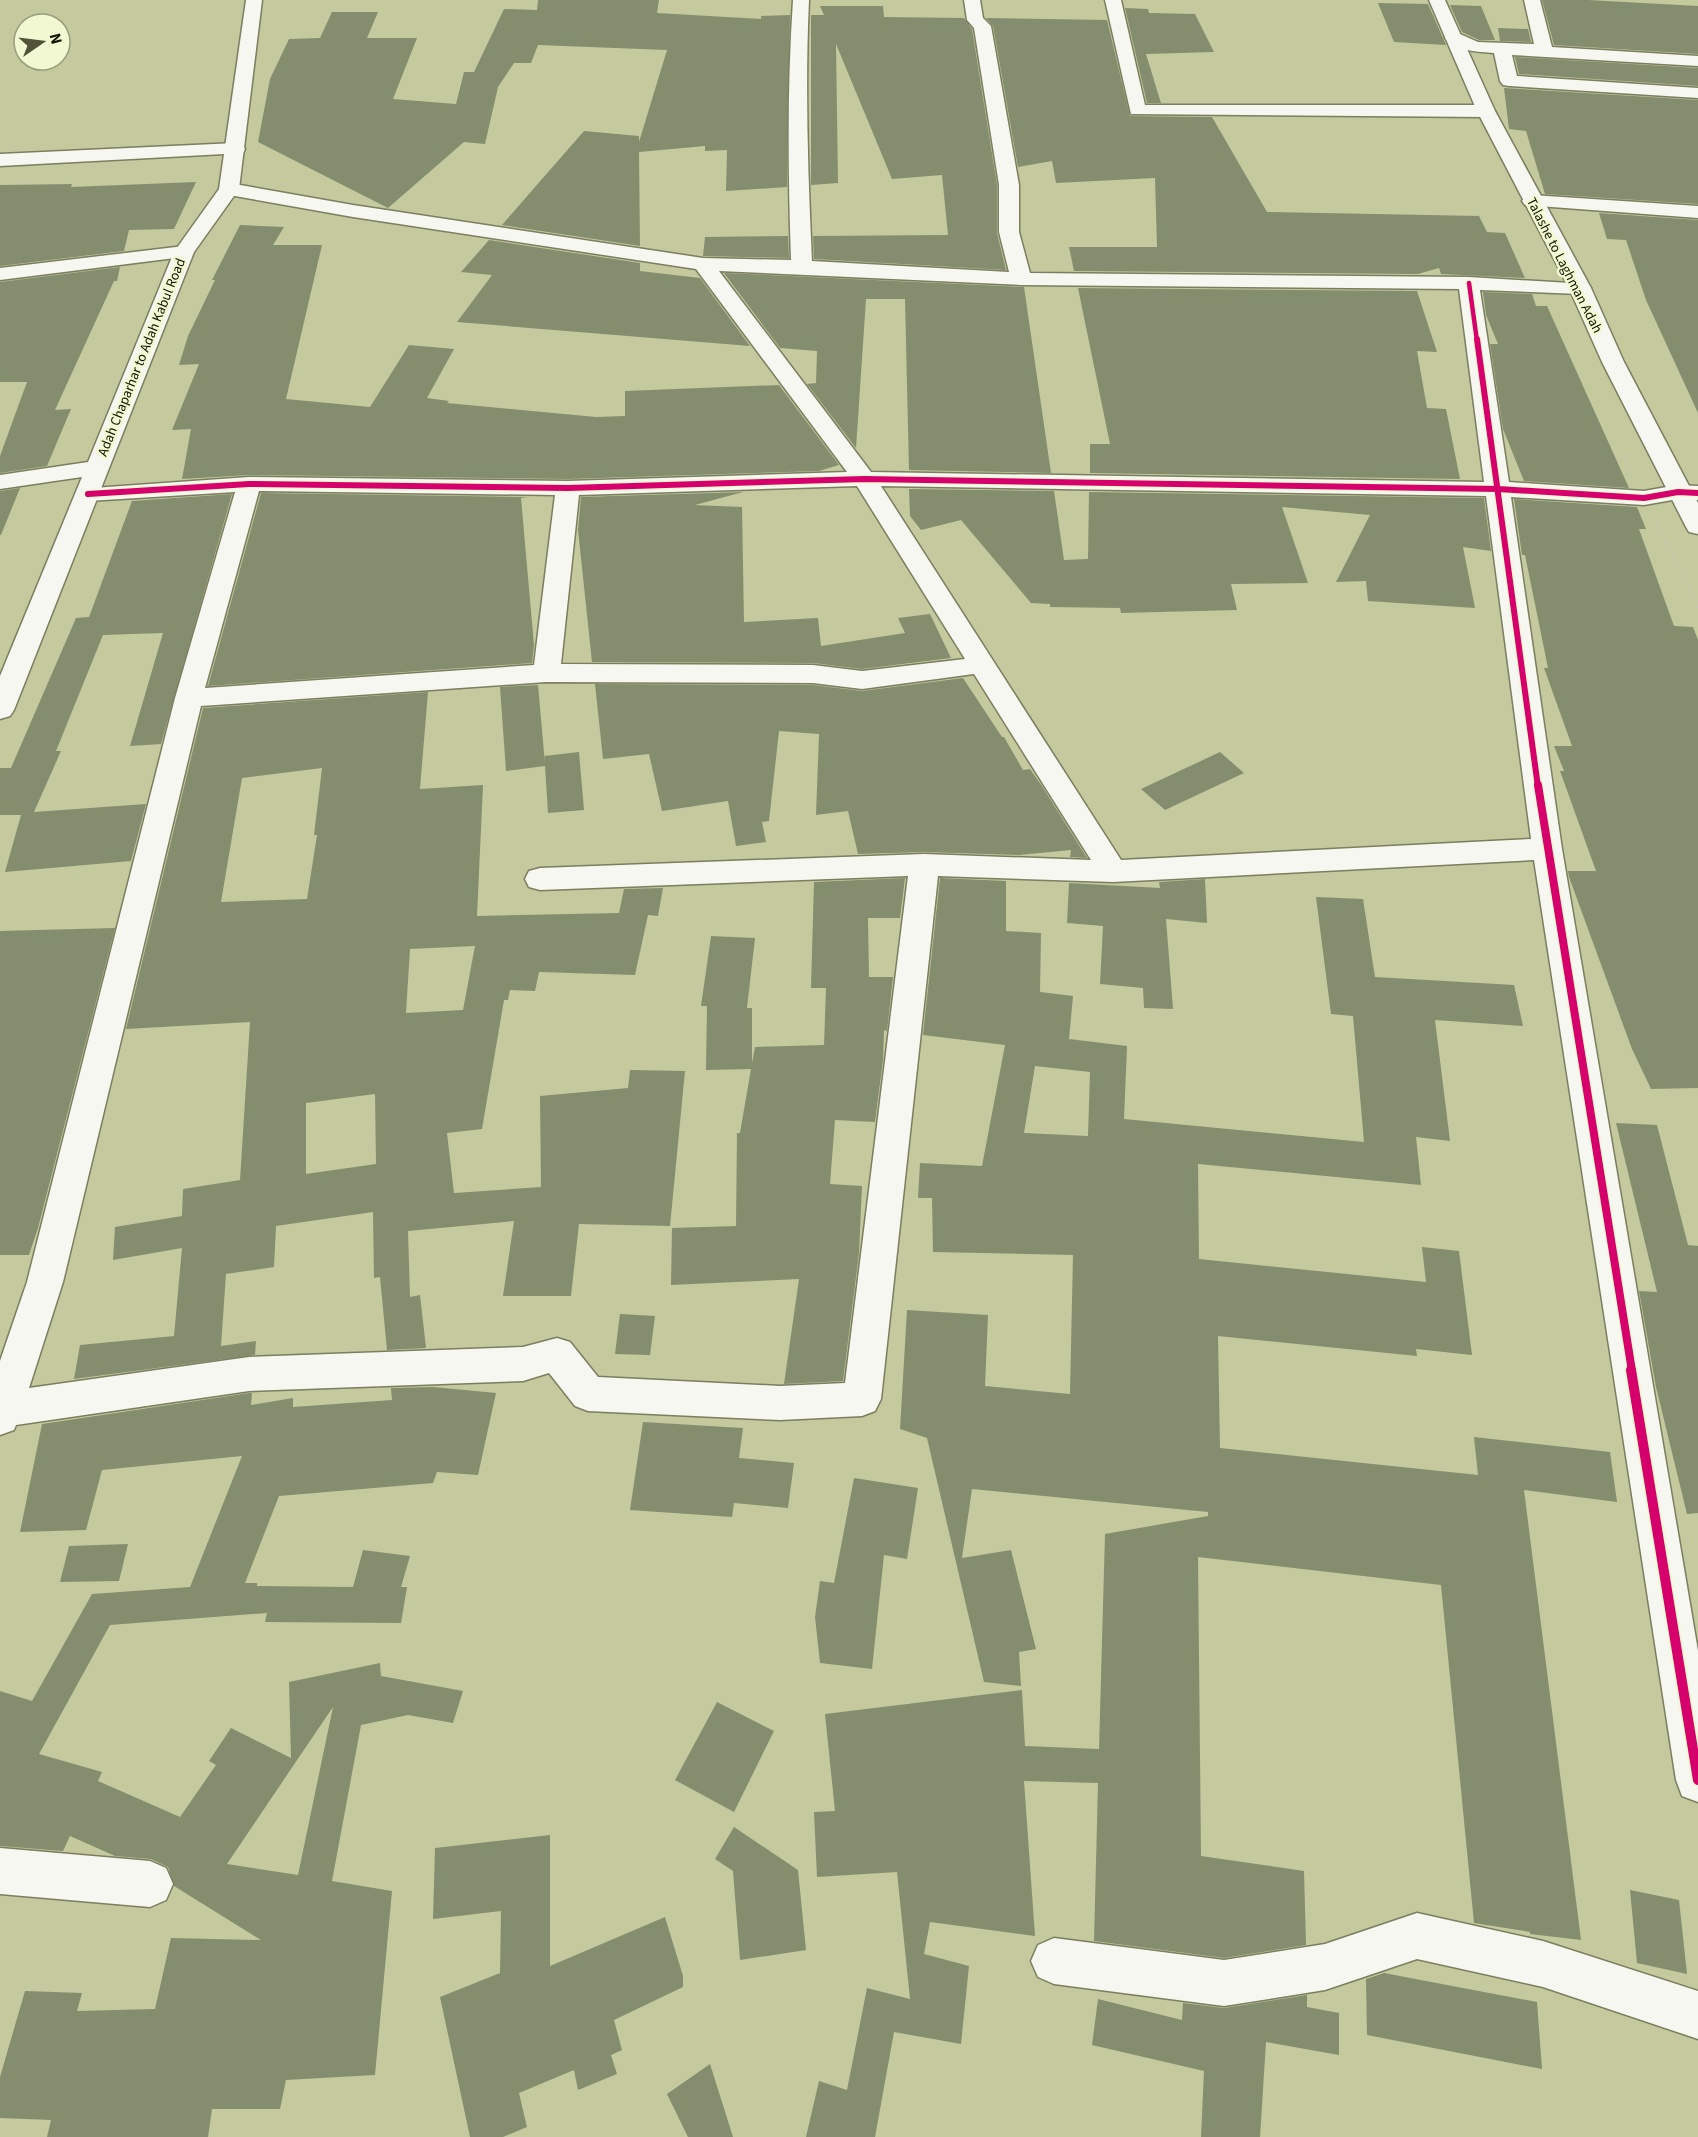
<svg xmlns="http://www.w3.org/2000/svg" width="1698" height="2137" font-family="'Source Sans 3',sans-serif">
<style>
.building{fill:#848e6e;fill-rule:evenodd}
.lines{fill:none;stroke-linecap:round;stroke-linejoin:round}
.minor-casing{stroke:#7b7e5f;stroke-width:3}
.major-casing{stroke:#7b7e5f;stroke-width:3}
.path{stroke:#c7c9bc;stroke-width:3;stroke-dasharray:1.5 4;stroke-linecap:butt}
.minor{fill:#f6f7f0;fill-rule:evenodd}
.major{fill:#f6f7f0;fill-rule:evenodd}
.cycleway-far3-casing{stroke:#f2f8d1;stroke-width:7}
.cycleway-far2-casing{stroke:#f2f8d1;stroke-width:9}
.cycleway-far1-casing{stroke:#f2f8d1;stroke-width:11}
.cycleway-casing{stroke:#f2f8d1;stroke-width:14}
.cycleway-far3{stroke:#d6006c;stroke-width:4.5}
.cycleway-far2{stroke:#d6006c;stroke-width:6}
.cycleway-far1{stroke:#d6006c;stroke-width:8}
.cycleway{stroke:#d6006c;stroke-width:10}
.labels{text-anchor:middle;stroke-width:5;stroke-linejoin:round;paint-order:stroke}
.far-street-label{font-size:14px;fill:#111400;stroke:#f2f8d1}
</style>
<rect width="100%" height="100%" fill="#c4c99e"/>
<path class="building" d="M 538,0 L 659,0 L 657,13 L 761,19 L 761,16 L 790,15 L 787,187 L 726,191 L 727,150 L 705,151 L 705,146 L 639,152 L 640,246 L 502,225 L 584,131 L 639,136 L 639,142 L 667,50 L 538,45 L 531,63 L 514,63 L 498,87 L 485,144 L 464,142 L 388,208 L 258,142 L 270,79 L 289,39 L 320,38 L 332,12 L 378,12 L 367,38 L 417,38 L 393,99 L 456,104 L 464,72 L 474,72 L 504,9 L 537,10 Z
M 1542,0 L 1588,0 L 1698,6 L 1698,54 L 1554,45 Z
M 1378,3 L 1428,4 L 1446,45 L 1394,42 Z
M 1450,5 L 1481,6 L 1495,40 L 1479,40 L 1462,32 Z
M 820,6 L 883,6 L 884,17 L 964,18 L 972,29 L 997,185 L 997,233 L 1006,270 L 814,259 L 813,236 L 948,235 L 942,175 L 892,179 L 836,44 L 838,183 L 811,185 L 811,15 L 824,15 Z
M 1125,8 L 1148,9 L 1149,13 L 1195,14 L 1214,52 L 1146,54 L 1161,103 L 1147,103 Z
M 986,18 L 1107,20 L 1130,116 L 1212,117 L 1267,212 L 1479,216 L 1487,232 L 1505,233 L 1525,278 L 1441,274 L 1439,268 L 1418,274 L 1074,271 L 1069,247 L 1157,247 L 1155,178 L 1056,183 L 1052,161 L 1018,167 L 993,26 Z
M 1498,28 L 1528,29 L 1531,42 L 1500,41 Z
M 1515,57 L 1698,68 L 1698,86 L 1519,74 Z
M 1504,88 L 1698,100 L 1698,204 L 1545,194 L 1526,131 L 1509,129 Z
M 196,182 L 174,229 L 129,230 L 124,251 L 0,266 L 0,185 L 72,184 L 71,187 Z
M 1599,213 L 1698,220 L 1698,413 L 1646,300 L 1626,240 L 1607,239 Z
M 240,225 L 284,227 L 273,245 L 322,245 L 286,399 L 370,407 L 409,345 L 454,349 L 427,398 L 449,401 L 447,403 L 596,417 L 625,416 L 625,391 L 779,385 L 839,465 L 819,471 L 568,479 L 249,475 L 182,479 L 191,429 L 172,430 L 199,364 L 179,365 L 188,336 L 215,280 L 212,280 Z
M 788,236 L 789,258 L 703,256 L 705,237 Z
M 489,240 L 640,263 L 640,271 L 700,278 L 750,346 L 457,322 L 492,275 L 461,272 Z
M 120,267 L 117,281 L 114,281 L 55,410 L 71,409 L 47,466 L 0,473 L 0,456 L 27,382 L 0,382 L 0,282 Z
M 724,273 L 1024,287 L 1051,473 L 909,470 L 905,299 L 866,299 L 856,448 L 807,384 L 816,383 L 817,351 L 780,348 Z
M 1078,288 L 1417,291 L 1437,352 L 1417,351 L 1427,408 L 1446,409 L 1460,479 L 1090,473 L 1090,444 L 1110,444 Z
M 1483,292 L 1532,294 L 1536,306 L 1547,306 L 1629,488 L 1524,481 L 1503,429 L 1490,344 L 1498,344 L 1486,315 Z
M 20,488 L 1,535 L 0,535 L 0,491 Z
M 909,489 L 1054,491 L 1064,560 L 1088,559 L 1089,492 L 1484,498 L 1491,551 L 1463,547 L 1475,608 L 1368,601 L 1366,581 L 1336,582 L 1370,515 L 1282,507 L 1308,583 L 1231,584 L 1237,610 L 1121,613 L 1120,608 L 1050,607 L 1050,604 L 1031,603 L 961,520 L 921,530 L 910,516 Z
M 743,492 L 695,505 L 742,507 L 744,622 L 818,618 L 821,646 L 905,633 L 898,618 L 930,614 L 951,658 L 862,669 L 813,663 L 592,662 L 578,530 L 581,497 Z
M 261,493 L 528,497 L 521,498 L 534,645 L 532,663 L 208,686 Z
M 232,494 L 161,744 L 130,746 L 163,633 L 103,635 L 56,751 L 61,751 L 34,812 L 146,804 L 131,861 L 5,872 L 21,815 L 0,815 L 0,768 L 11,768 L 76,618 L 89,617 L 132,501 Z
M 1514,499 L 1637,507 L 1646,529 L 1639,529 L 1674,626 L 1693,627 L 1698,640 L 1698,1088 L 1651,1089 L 1632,1049 L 1569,877 L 1568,871 L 1596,871 L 1560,771 L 1564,771 L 1554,746 L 1572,746 L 1544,668 L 1548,668 L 1525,555 L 1522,555 Z
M 963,678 L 1002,737 L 1004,737 L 1023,770 L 1030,769 L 1042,786 L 1087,858 L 1070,857 L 1071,850 L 1019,855 L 924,852 L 858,854 L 848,811 L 816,815 L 819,734 L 779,731 L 769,821 L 762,822 L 766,842 L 736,846 L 728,801 L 662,811 L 649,754 L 603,759 L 595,684 L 813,685 L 862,691 Z
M 538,685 L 545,764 L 544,756 L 579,752 L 584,810 L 548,813 L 545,766 L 506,771 L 500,687 Z
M 428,692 L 420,789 L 483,785 L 477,916 L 619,913 L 624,889 L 663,888 L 658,916 L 648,915 L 635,975 L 539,972 L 535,991 L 510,990 L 508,1000 L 504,1000 L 482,1129 L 447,1133 L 454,1193 L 541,1187 L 540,1096 L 628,1088 L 630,1070 L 685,1071 L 670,1226 L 579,1224 L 571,1296 L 503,1296 L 514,1221 L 408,1231 L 410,1297 L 420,1295 L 426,1348 L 387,1350 L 380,1277 L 374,1278 L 373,1212 L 276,1226 L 274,1267 L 226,1274 L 221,1346 L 256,1341 L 255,1355 L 74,1379 L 80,1345 L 174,1336 L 182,1248 L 113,1260 L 115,1227 L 182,1216 L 183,1189 L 240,1180 L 250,1022 L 126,1029 L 203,708 ZM 322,768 L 314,835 L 317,835 L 307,899 L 221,902 L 242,778 ZM 475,946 L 463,1010 L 406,1013 L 410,949 ZM 375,1094 L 376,1164 L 306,1174 L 306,1103 Z
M 1220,752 L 1244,773 L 1165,810 L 1141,789 Z
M 905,878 L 900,918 L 868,918 L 869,977 L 893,977 L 887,1031 L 884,1030 L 883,1060 L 875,1122 L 835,1120 L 830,1184 L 862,1186 L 859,1253 L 843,1381 L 784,1384 L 799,1279 L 671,1285 L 672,1228 L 736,1226 L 737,1133 L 740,1133 L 751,1069 L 706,1070 L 707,1006 L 701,1006 L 711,936 L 755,938 L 747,1008 L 752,1008 L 752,1063 L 755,1047 L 824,1045 L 826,988 L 811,988 L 814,882 Z
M 940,878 L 1006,881 L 1006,931 L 1041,933 L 1040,992 L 1073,996 L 1069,1039 L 1127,1046 L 1124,1119 L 1364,1142 L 1353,1016 L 1331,1014 L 1316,897 L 1363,899 L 1375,977 L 1514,985 L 1523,1026 L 1435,1020 L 1450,1141 L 1416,1137 L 1421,1185 L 1198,1164 L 1199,1259 L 1426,1282 L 1422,1247 L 1459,1251 L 1472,1355 L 1416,1349 L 1417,1356 L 1218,1336 L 1220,1448 L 1478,1475 L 1474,1437 L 1610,1452 L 1617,1502 L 1524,1490 L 1581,1940 L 1530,1934 L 1530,1932 L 1474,1923 L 1441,1585 L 1198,1557 L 1201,1856 L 1304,1871 L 1306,1945 L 1224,1958 L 1094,1941 L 1098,1783 L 1024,1781 L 1035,1936 L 930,1922 L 924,1954 L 969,1966 L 961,2044 L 894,2032 L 875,2137 L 806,2137 L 819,2081 L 847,2090 L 867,1988 L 910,1999 L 897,1872 L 817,1877 L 814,1812 L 835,1811 L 825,1714 L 1022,1690 L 1025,1746 L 1099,1749 L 1105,1534 L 1208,1516 L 1208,1512 L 972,1489 L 962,1558 L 1011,1550 L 1036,1649 L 1019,1652 L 1021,1686 L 984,1682 L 927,1438 L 900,1429 L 907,1310 L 988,1315 L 985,1386 L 1070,1394 L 1073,1255 L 933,1252 L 932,1198 L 918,1198 L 920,1163 L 982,1166 L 1005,1045 L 923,1035 ZM 1035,1066 L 1090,1072 L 1088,1136 L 1024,1133 Z
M 1205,879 L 1207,923 L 1166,919 L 1173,1009 L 1144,1008 L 1143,988 L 1100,984 L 1103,926 L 1067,923 L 1069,883 L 1160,888 L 1159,882 Z
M 115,928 L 38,1228 L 29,1255 L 0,1255 L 0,931 Z
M 1616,1123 L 1657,1125 L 1688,1245 L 1698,1246 L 1698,1513 L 1687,1514 L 1656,1387 L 1639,1291 L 1657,1292 Z
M 620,1314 L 655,1316 L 650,1355 L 615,1354 Z
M 433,1387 L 496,1393 L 478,1475 L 437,1472 L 433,1483 L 279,1496 L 245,1583 L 257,1583 L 257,1586 L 353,1587 L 363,1550 L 410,1556 L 401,1587 L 407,1587 L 401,1623 L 265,1622 L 267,1613 L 110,1625 L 39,1754 L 102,1772 L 98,1781 L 180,1817 L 216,1765 L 209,1761 L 231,1728 L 291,1758 L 289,1682 L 380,1663 L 381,1676 L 463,1691 L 453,1723 L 408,1715 L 361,1725 L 332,1881 L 392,1891 L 375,2075 L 286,2080 L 280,2109 L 212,2109 L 208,2137 L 47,2137 L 51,2120 L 0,2118 L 0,2077 L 25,1991 L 82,1993 L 77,2011 L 155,2009 L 171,1938 L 261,1940 L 174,1886 L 168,1867 L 151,1859 L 115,1856 L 70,1836 L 63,1851 L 0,1846 L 0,1691 L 32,1701 L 92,1594 L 190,1587 L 242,1456 L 102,1470 L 86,1530 L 20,1532 L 42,1424 L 249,1393 L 252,1393 L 251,1405 L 293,1398 L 293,1407 L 392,1400 L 391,1388 ZM 333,1707 L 298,1875 L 227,1864 L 291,1769 Z
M 643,1422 L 743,1428 L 739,1458 L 794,1463 L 788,1508 L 734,1503 L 732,1517 L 630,1510 Z
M 854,1478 L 918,1488 L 907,1559 L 884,1555 L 872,1669 L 820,1663 L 815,1617 L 820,1581 L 834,1583 Z
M 128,1544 L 119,1581 L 60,1582 L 69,1546 Z
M 717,1702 L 774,1731 L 734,1812 L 675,1780 Z
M 734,1827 L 798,1870 L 806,1950 L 740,1960 L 733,1871 L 715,1859 Z
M 550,1835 L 550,1966 L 665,1917 L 683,1976 L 683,1987 L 614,2020 L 622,2050 L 611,2055 L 617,2074 L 578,2090 L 574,2070 L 519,2093 L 527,2127 L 503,2137 L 470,2137 L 440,1997 L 500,1973 L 501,1911 L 433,1919 L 435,1848 Z
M 1630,1890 L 1679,1900 L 1687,1974 L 1637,1963 Z
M 1384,1973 L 1537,2002 L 1542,2069 L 1367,2035 L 1366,1979 Z
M 1307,1995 L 1307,2007 L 1339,2013 L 1339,2055 L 1266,2042 L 1260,2137 L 1201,2137 L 1204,2071 L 1092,2045 L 1098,1999 L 1182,2020 L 1183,2003 L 1224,2008 Z
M 710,2064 L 733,2137 L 688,2137 L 667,2094 Z"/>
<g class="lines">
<defs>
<path id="minor" d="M 793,0 L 809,0 C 805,88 808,174 812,261 L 1009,272 L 999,232 L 999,185 L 974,28 L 967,20 L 964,0 L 980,0 L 983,18 L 991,26 L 1019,185 L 1019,232 L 1030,273 L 1469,277 L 1587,284 L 1591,288 L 1587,292 L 1580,294 L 1480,290 L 1509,482 L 1644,491 L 1678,485 L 1698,486 L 1698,500 L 1678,499 L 1644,505 L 1511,497 L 1562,849 L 1698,1651 L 1698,1802 L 1682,1796 L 1676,1780 L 1534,860 L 1113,882 L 938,876 L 881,1399 L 875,1411 L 862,1416 L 780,1420 L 588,1411 L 575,1406 L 549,1373 L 523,1381 L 249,1391 L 16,1425 L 14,1430 L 0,1435 L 0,1361 L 27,1282 L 175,698 L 235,492 L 88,501 L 79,499 L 76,494 L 79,489 L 249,477 L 568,481 L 847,472 L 696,269 L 353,217 L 229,195 L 222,193 L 219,189 L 222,185 L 229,183 L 353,205 L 703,258 L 791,260 C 788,173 787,87 793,0 ZM 719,271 L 1021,285 L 1459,289 L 1484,482 L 871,472 ZM 857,486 L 965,659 L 862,671 L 813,665 L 561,664 L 579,495 ZM 881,486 L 1486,496 L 1531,839 L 1121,860 ZM 259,491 L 555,495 L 534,665 L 205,688 ZM 974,674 L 1091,860 L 924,854 L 540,868 L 529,871 L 525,879 L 529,887 L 540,890 L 908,876 L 845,1383 L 780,1386 L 598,1377 L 570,1342 L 557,1338 L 523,1347 L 249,1357 L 29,1388 L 63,1282 L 201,706 L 546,682 L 813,683 L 862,689 Z
M 1105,0 L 1121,0 L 1145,105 L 1486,105 L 1492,107 L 1495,111 L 1492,115 L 1486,117 L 1131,114 Z
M 1524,0 L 1540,0 L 1552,47 L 1698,56 L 1698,66 L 1512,55 L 1517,76 L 1698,88 L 1698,98 L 1509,86 L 1503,85 L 1500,81 L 1494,53 C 1478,52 1456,51 1445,38 L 1448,34 L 1460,34 L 1478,42 L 1534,44 Z
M 236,143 L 243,145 L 245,149 L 243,153 L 0,166 L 0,154 Z
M 1532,195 L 1698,206 L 1698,218 L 1525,205 L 1522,201 L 1525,197 Z
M 184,246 L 191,248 L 194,252 L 191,256 L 0,280 L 0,268 Z
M 0,1848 L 150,1861 L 166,1868 L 173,1884 L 166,1900 L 150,1907 L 0,1894 Z
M 1417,1913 L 1543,1941 L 1698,1991 L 1698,2039 L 1543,1987 L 1417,1959 L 1325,1990 L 1224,2006 L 1054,1984 L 1038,1977 L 1031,1961 L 1038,1945 L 1054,1938 L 1224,1960 L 1325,1944 Z"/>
<path id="major" d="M 246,0 L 262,0 L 239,189 L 194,252 L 14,710 L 10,716 L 0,719 L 0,676 L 82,477 L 0,489 L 0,475 L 88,462 L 174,252 L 219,189 Z
M 1429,0 L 1445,0 L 1495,111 L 1591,288 L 1624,362 L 1698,503 L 1698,534 L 1689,532 L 1686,527 L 1602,362 L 1569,288 L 1477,111 Z"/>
</defs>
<use href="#minor" class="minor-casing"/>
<use href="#major" class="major-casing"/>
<path class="path" d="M 1624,454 L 1632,472
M 1656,522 L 1698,607"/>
<use href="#minor" class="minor"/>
<use href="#major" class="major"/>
<defs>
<path id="cycleway-far3" d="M 1469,283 L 1477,341"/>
<path id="cycleway-far2" d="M 1477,339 L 1538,787
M 88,494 L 249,484 L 568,488 L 864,479 L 1498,489 L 1644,498 L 1678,492 L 1698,493"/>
<path id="cycleway-far1" d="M 1538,785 L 1632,1371"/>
<path id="cycleway" d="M 1631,1370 L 1698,1780"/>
</defs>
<use href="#cycleway-far3" class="cycleway-far3-casing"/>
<use href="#cycleway-far2" class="cycleway-far2-casing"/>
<use href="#cycleway-far1" class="cycleway-far1-casing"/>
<use href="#cycleway" class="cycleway-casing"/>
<use href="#cycleway-far3" class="cycleway-far3"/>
<use href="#cycleway-far2" class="cycleway-far2"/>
<use href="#cycleway-far1" class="cycleway-far1"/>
<use href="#cycleway" class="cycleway"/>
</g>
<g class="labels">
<g class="far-street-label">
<text transform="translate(1565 265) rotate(63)" y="5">Talashe to Laghman Adah</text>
<text transform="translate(141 357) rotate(-68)" y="5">Adah Chaparhar to Adah Kabul Road</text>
</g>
</g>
<g transform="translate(42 42) rotate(76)"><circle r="28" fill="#f2f8d1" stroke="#989d7d" stroke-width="1.5"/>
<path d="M0-4.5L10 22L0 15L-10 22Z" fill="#505337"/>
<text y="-9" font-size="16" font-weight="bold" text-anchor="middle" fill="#111400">N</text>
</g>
</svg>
